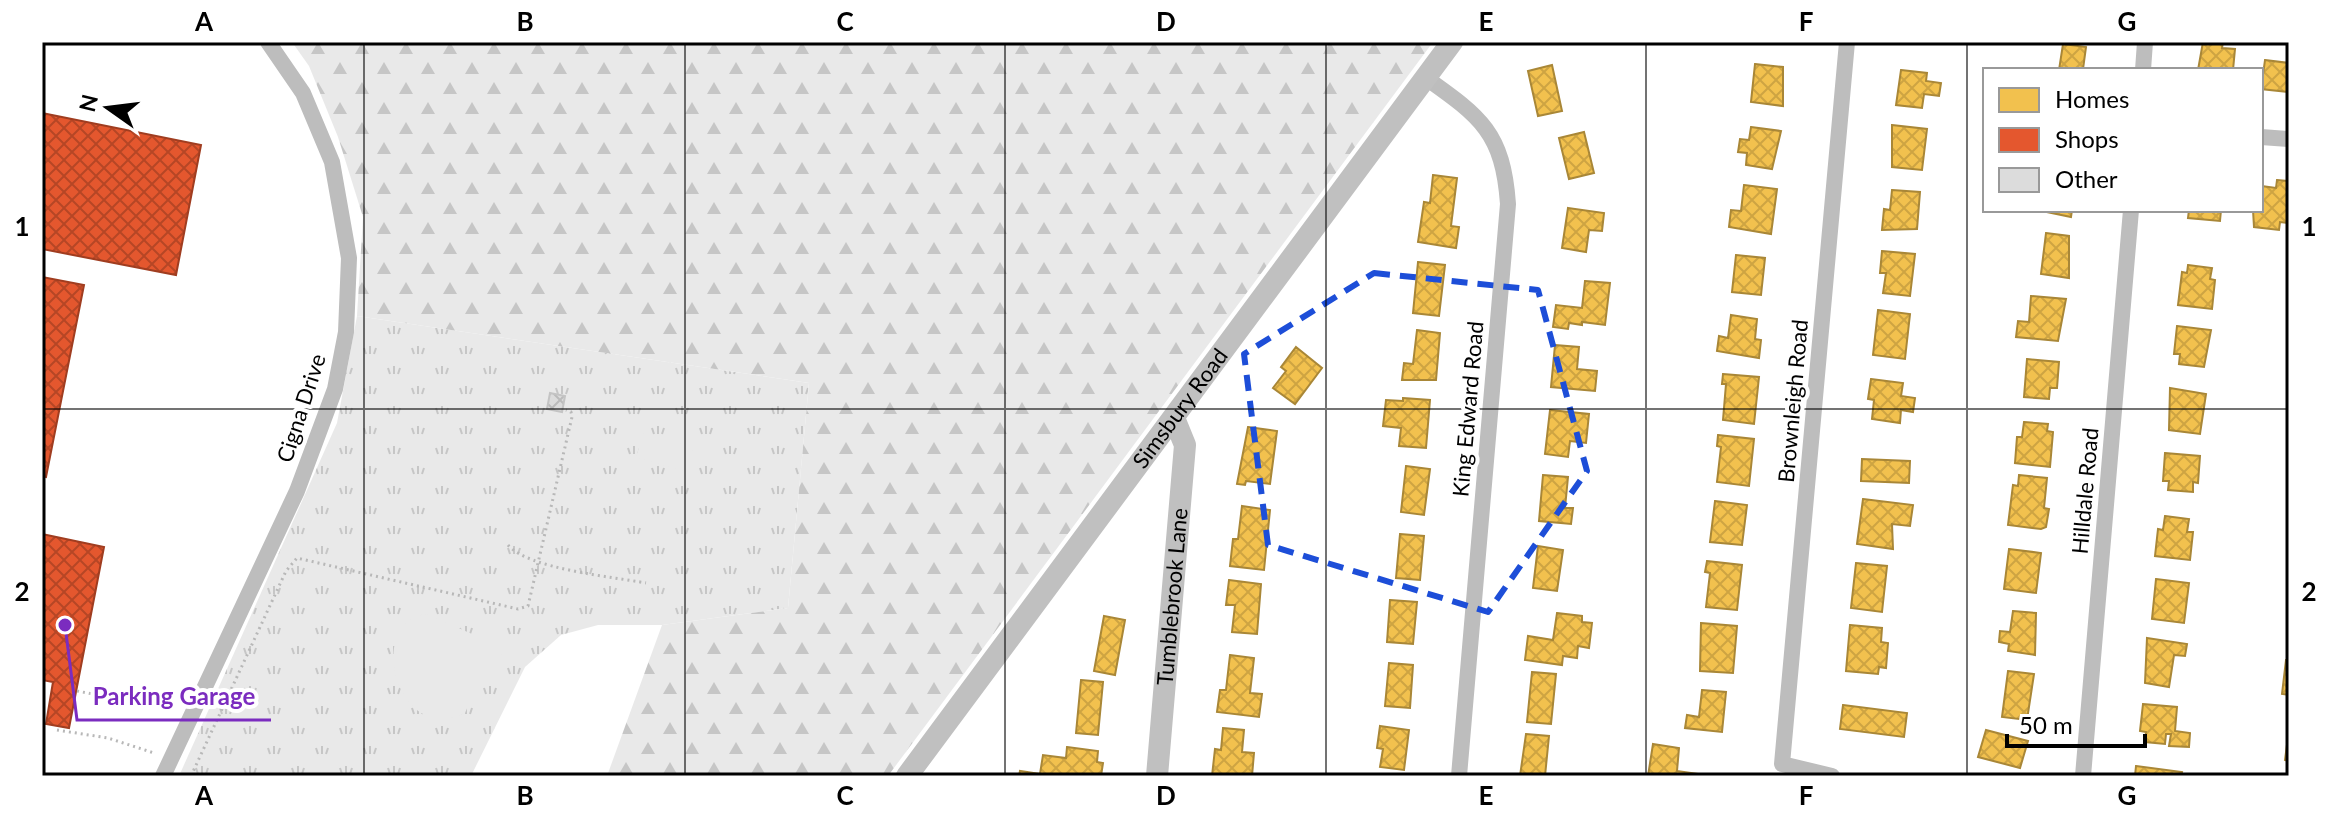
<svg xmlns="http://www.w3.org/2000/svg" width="2331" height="818" font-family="Lato,sans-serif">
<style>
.grass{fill:url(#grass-tufts)}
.forest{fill:url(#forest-firs)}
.pitch{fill:#e9e9e9}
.homes{fill:url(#homes-cross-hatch);stroke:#a98737;stroke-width:2}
.shops{fill:url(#shops-cross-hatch);stroke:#a03d20;stroke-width:2}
.building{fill:url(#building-cross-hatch);stroke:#c4c4c4;stroke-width:2}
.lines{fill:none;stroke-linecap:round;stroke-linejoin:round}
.path{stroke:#b8b8b8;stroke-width:3;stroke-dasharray:2 4;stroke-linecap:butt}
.street{stroke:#bdbdbd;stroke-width:16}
.secondary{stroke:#c0c0c0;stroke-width:22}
.marked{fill:none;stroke:#1d4ed8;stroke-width:6;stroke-dasharray:16 10;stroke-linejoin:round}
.grid{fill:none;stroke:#000;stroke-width:2;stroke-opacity:0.55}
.labels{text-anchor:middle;stroke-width:8;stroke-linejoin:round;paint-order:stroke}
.street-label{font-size:22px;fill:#000;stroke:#fff}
.leader{fill:none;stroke:#7b2cbf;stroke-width:3}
.callout-dot{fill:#7b2cbf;stroke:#fff;stroke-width:3}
.callout-label{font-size:24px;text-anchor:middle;font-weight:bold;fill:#7b2cbf;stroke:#fff;stroke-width:8;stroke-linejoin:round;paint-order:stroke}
.neatline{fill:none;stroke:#000;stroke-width:3}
.grid-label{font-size:26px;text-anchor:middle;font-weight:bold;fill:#000}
</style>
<defs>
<pattern id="grass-tufts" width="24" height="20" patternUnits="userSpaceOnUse" patternTransform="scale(2)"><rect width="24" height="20" fill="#e9e9e9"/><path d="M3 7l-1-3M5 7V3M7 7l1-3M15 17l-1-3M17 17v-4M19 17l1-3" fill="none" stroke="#c6c6c6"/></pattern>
<pattern id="forest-firs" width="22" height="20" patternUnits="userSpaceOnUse" patternTransform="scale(2)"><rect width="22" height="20" fill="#e9e9e9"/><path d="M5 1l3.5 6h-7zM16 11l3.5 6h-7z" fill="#c6c6c6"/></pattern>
<pattern id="homes-cross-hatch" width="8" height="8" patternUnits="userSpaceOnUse" patternTransform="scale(2)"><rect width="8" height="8" fill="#f2c14e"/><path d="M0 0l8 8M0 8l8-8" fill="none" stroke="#cea442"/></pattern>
<pattern id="shops-cross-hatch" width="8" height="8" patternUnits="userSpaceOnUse" patternTransform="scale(2)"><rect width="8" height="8" fill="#e4572e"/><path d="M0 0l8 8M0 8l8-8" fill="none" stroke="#b64625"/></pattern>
<pattern id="building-cross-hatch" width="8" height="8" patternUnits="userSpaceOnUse" patternTransform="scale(2)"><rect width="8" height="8" fill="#dcdcdc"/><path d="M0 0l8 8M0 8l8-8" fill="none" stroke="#bbb"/></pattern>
</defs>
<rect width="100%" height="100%" fill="#fff"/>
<path class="grass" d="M 357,316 L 809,383 L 788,608 L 662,625 L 598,625 L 561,635 L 525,667 L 471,776 L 179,776 L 337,423 Z"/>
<path class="forest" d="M 292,42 L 1433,42 L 888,776 L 607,776 L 662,625 L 788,608 L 809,383 L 357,316 L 363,217 L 338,137 L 309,66 Z"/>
<path class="pitch" d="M 644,432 L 693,448 L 684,471 L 636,457 Z
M 427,614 L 472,634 L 486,632 L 498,635 L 504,648 L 501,656 L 486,664 L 465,713 C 394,747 366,618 427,614 Z"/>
<path class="homes" d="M 2203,42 L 2223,42 L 2222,48 L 2235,49 L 2233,70 L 2198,70 Z
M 2063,44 L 2086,47 L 2083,69 L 2088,70 L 2059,70 Z
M 2265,60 L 2289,63 L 2289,92 L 2261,89 Z
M 1755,64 L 1783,67 L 1783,106 L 1751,102 Z
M 1552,65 L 1562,111 L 1538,116 L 1528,71 Z
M 1901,70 L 1927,73 L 1926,81 L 1941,83 L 1939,96 L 1924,94 L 1922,108 L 1896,105 Z
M 1892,125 L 1927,129 L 1922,170 L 1892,167 Z
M 1751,127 L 1781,131 L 1772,169 L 1746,165 L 1747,153 L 1738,152 L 1740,139 L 1749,140 Z
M 1584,132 L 1594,173 L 1569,179 L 1559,138 Z
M 1433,175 L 1457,178 L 1451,226 L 1459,227 L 1456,248 L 1418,242 L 1424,202 L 1430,203 Z
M 2277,180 L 2289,181 L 2289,223 L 2280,222 L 2279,230 L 2254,227 L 2253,210 L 2261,210 L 2261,186 L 2276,188 Z
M 1744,185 L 1777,189 L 1771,234 L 1729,227 L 1731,210 L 1741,211 Z
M 1892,190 L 1920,192 L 1917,229 L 1882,230 L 1884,209 L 1890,210 Z
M 1568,208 L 1604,213 L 1602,231 L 1589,230 L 1586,252 L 1562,248 Z
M 2037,210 L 2072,210 L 2071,217 Z
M 2189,210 L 2221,210 L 2220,221 L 2188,218 Z
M 2046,233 L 2069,236 L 2069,278 L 2041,274 Z
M 1882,251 L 1915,254 L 1910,296 L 1883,293 L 1886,273 L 1880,273 Z
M 1736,255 L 1765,258 L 1761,295 L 1732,292 Z
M 1418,262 L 1445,265 L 1439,316 L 1413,313 Z
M 2188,265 L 2212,268 L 2210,279 L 2215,280 L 2212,309 L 2178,305 L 2182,272 L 2187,273 Z
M 1585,281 L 1610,283 L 1605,325 L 1582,322 L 1582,325 L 1569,323 L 1568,329 L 1553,327 L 1556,305 L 1582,308 Z
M 2031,296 L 2066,299 L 2058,341 L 2016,337 L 2018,321 L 2029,322 Z
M 1878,310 L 1910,314 L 1905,359 L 1873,355 Z
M 1731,315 L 1757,319 L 1755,339 L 1761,340 L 1759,358 L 1717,351 L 1719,336 L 1728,338 Z
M 2177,326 L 2211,330 L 2204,367 L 2179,364 L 2180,354 L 2174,354 Z
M 1417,330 L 1440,333 L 1436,380 L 1402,380 L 1404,363 L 1413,364 Z
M 1555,345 L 1579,347 L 1577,369 L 1597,371 L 1595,391 L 1551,387 Z
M 1296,347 L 1322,368 L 1295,404 L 1273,388 L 1286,371 L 1281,367 Z
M 2027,359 L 2059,362 L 2057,388 L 2050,388 L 2049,399 L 2024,397 Z
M 1723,374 L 1759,377 L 1754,424 L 1723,420 L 1726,384 L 1722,384 Z
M 1871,379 L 1903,383 L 1901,396 L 1915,398 L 1913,412 L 1901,410 L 1900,423 L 1872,419 L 1874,400 L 1868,399 Z
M 2170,388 L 2206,394 L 2200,434 L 2169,430 Z
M 1403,398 L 1430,400 L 1426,448 L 1399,446 L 1401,428 L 1383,426 L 1386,400 L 1403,401 Z
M 1550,410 L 1589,414 L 1586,443 L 1570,441 L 1568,457 L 1545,454 Z
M 2024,422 L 2048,424 L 2047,431 L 2053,432 L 2050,467 L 2015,463 L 2017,437 L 2022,437 Z
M 1248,427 L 1277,431 L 1270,484 L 1246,481 L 1245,485 L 1237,484 Z
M 1718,435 L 1754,439 L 1749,486 L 1717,482 L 1721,447 L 1717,446 Z
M 2165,453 L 2200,456 L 2198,483 L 2193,482 L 2193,492 L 2168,490 L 2169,481 L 2163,481 Z
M 1862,459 L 1910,461 L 1909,483 L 1861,481 Z
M 1406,466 L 1430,469 L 1424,515 L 1401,512 Z
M 1543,475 L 1568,477 L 1565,508 L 1573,508 L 1571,524 L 1539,521 Z
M 2019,475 L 2047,478 L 2044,508 L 2049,509 L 2046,527 L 2041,529 L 2008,525 L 2013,485 L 2018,486 Z
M 1863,499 L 1913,505 L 1910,526 L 1892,524 L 1893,549 L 1857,544 Z
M 1715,501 L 1747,505 L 1742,545 L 1710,542 Z
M 1242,506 L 1270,510 L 1264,570 L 1230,566 L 1233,539 L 1238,539 Z
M 2165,516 L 2189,519 L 2187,532 L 2193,532 L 2190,560 L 2155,556 L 2158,529 L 2163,530 Z
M 1400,534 L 1424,536 L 1420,580 L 1396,578 Z
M 1538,546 L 1563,550 L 1557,591 L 1533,588 Z
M 2009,549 L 2041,553 L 2036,593 L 2004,589 Z
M 1707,561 L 1742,565 L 1737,610 L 1706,607 L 1710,573 L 1705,572 Z
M 1856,563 L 1887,566 L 1882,612 L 1851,608 Z
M 2156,579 L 2189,583 L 2184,623 L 2152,619 Z
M 1229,580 L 1261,584 L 1257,634 L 1232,632 L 1235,605 L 1226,605 Z
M 1390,600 L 1417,602 L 1413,644 L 1387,642 Z
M 2013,611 L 2036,613 L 2035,655 L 2008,651 L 2009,644 L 1999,642 L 2000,631 L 2010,632 Z
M 1557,613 L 1582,616 L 1582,622 L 1592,623 L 1589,648 L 1578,646 L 1577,658 L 1563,656 L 1562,665 L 1525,660 L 1528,636 L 1553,640 Z
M 1104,616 L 1125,620 L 1115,675 L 1094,671 Z
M 1701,623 L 1737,626 L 1733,673 L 1700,671 Z
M 1850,625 L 1882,628 L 1881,642 L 1888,643 L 1886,668 L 1879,667 L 1878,674 L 1846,671 Z
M 2147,638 L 2187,644 L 2185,656 L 2174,655 L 2169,687 L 2145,683 Z
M 1230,655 L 1254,658 L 1250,693 L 1262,694 L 1259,717 L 1217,712 L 1220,690 L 1226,690 Z
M 2286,660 L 2289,660 L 2289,695 L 2282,694 Z
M 1389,663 L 1413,665 L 1410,708 L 1385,706 Z
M 2008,671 L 2034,674 L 2027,720 L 2002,717 Z
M 1532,672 L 1556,674 L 1551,724 L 1527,722 Z
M 1081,680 L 1103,682 L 1098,735 L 1076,733 Z
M 1702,690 L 1726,692 L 1722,732 L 1685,728 L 1687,715 L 1699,717 Z
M 2143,704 L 2177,707 L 2175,731 L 2190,733 L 2189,747 L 2169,746 L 2171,734 L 2166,734 L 2165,744 L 2145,742 L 2146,732 L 2140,731 Z
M 1843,705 L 1907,713 L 1904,737 L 1840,729 Z
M 1380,726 L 1409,730 L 1404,770 L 1380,767 L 1383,749 L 1377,748 Z
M 1223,728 L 1244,730 L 1242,752 L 1254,753 L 1252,776 L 1212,776 L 1215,749 L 1221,750 Z
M 2289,729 L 2289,761 L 2285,760 Z
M 1986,730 L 2028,741 L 2020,768 L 1978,757 Z
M 1526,734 L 1549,736 L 1545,776 L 1520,776 Z
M 1653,744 L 1679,748 L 1677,771 L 1712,776 L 1648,776 Z
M 1067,747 L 1098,751 L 1097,762 L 1103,763 L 1101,776 L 1019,776 L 1020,771 L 1040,774 L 1043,755 L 1066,758 Z
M 2136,766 L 2182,772 L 2181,776 L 2135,776 Z"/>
<path class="shops" d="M 42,113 L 201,145 L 176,275 L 42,249 Z
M 42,277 L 84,285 L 46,477 L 42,476 Z
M 42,534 L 104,547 L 69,728 L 46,724 L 53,682 L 42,680 Z"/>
<path class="building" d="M 550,393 L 565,396 L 562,412 L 547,409 Z"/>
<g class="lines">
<path class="path" d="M 508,545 C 528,569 614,577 646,583
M 77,691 L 176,710
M 57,730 L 108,738 L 154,753
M 191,776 L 286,571 L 297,558 L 518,609 L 528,606 L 572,417 L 571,412 L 566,410"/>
<path class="street" d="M 2143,70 L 2145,42
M 1426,78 C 1481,117 1503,133 1508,204 L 1459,776
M 2261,137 L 2289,139
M 163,776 L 297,491 L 335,389 L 346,332 L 349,258 L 332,162 L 303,93 L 268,42
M 1832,776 L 1782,764 L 1847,42
M 2083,776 L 2131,210"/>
<g class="secondary">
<path id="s1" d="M 907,776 L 1452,42"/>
<path id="s2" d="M 1157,776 L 1185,445 L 1174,418"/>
</g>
</g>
<path class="marked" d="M 1374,273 L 1538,290 L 1587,471 L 1488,612 L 1268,545 L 1244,354 Z"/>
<path class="grid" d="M 364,42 L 364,776M 685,42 L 685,776M 1005,42 L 1005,776M 1326,42 L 1326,776M 1646,42 L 1646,776M 1967,42 L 1967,776M 42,409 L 2289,409"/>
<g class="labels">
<g class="street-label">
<text transform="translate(1793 401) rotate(-85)" y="8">Brownleigh Road</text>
<text transform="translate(301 408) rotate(-72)" y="8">Cigna Drive</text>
<text dy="8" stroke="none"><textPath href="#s1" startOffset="458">Simsbury Road</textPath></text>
<text transform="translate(1468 409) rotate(-85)" y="8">King Edward Road</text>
<text transform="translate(2085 491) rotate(-85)" y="8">Hilldale Road</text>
<text dy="8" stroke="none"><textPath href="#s2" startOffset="180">Tumblebrook Lane</textPath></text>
</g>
</g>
<path class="leader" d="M65 625L77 720H271"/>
<circle class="callout-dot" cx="65" cy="625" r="8"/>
<g class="callout-label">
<text x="174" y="705">Parking Garage</text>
</g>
<rect width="2331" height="818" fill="none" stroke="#ffffff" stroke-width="88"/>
<rect x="1983" y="68" width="280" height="144" fill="#ffffff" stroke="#999999" stroke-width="2"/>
<rect x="1999" y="88" width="40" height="24" fill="#f2c14e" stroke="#999999" stroke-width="2"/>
<text x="2055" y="108" font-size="24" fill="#000000">Homes</text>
<rect x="1999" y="128" width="40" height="24" fill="#e4572e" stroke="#999999" stroke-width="2"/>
<text x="2055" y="148" font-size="24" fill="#000000">Shops</text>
<rect x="1999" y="168" width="40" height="24" fill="#dcdcdc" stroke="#999999" stroke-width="2"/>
<text x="2055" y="188" font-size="24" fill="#000000">Other</text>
<g transform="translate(108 108) rotate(284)" stroke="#ffffff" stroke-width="6" paint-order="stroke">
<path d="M0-6L14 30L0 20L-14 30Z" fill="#000000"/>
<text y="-12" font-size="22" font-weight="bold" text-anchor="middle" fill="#000000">N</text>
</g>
<path d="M2007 734v12h138v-12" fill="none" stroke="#000000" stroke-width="4"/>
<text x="2019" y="734" font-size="24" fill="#000000" stroke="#ffffff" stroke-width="6" paint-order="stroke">50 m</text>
<rect x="44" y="44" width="2243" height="730" class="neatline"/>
<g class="grid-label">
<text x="204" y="31">A</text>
<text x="525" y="31">B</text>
<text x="845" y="31">C</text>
<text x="1166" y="31">D</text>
<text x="1486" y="31">E</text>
<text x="1806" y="31">F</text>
<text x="2127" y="31">G</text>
<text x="22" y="236">1</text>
<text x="2309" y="236">1</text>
<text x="22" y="601">2</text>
<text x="2309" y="601">2</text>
<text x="204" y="805">A</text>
<text x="525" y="805">B</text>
<text x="845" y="805">C</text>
<text x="1166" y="805">D</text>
<text x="1486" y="805">E</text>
<text x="1806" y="805">F</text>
<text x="2127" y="805">G</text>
</g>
</svg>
